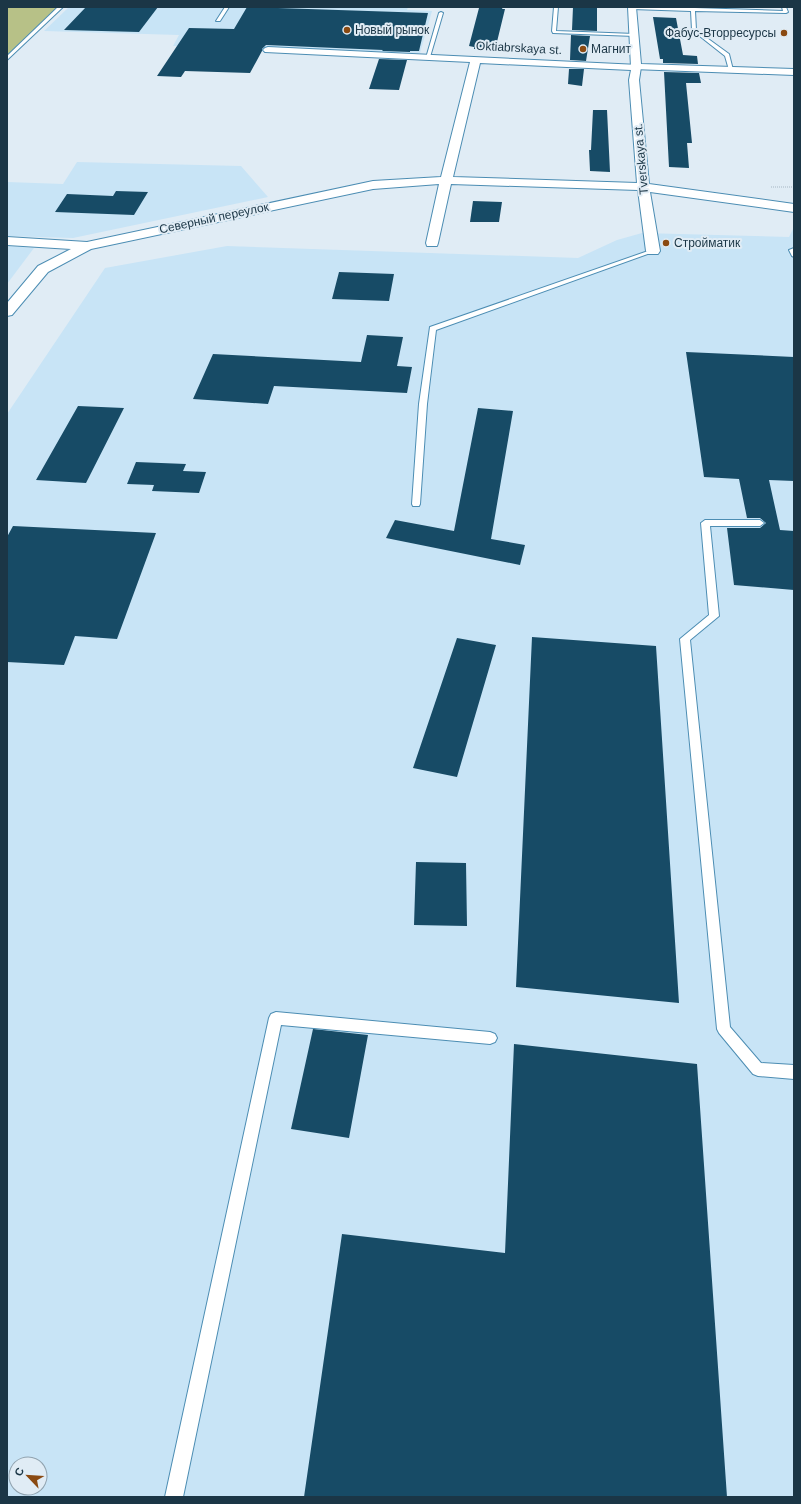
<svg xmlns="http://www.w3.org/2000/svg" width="801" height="1504" font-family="Helvetica,sans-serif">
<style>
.built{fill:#c8e4f6;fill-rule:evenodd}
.green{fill:#b7c187}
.building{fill:#174b66}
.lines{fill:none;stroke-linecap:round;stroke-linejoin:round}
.lane-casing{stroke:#4c8db3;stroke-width:2}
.street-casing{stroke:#4c8db3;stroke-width:2}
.secondary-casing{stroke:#4c8db3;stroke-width:2}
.path{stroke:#93a5b1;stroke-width:1.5;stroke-dasharray:0.5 1.5;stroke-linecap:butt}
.lane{fill:#fff;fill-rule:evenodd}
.street{fill:#fff;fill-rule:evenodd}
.secondary{fill:#fff;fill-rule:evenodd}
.poi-dot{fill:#8a4a12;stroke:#e0ecf5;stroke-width:1.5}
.labels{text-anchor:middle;stroke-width:4;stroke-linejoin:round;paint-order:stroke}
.far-poi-label{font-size:12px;fill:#1b3646;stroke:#e0ecf5;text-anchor:start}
.far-street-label{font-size:12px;fill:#1b3646;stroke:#e0ecf5}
</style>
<rect width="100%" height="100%" fill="#e0ecf5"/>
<path class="built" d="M 69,7 L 408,7 L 407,10 L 432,11 L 420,53 L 173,46 L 179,35 L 44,31 Z
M 77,162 L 241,166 L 268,197 L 73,238 L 7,236 L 7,182 L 63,184 Z
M 794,227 L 794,1497 L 7,1497 L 7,414 L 105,268 L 227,246 L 578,258 L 617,240 L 642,233 L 789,237 ZM 16,1464 L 40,1464 L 40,1488 L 16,1488 Z
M 7,246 L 34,248 L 7,284 Z"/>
<path class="green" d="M 7,7 L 61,7 L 7,60 Z"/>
<path class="building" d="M 86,7 L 158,7 L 139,32 L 64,30 Z
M 247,7 L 279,7 L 278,8 L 428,13 L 419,51 L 410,51 L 410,52 L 382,51 L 383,50 L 266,45 L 262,49 L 262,51 L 250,73 L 185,71 L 181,77 L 157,76 L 189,28 L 234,29 Z
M 481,7 L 503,7 L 502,9 L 505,9 L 495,50 L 474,49 L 474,47 L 469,46 L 479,8 Z
M 573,7 L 597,7 L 597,31 L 572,30 Z
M 653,17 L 676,18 L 683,55 L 697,56 L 698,64 L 663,63 L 663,59 L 660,59 Z
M 571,35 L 590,36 L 586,61 L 570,60 Z
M 379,59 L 407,60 L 399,90 L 369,89 Z
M 569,69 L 584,69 L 582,86 L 568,84 Z
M 664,72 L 699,73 L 701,83 L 686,83 L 692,143 L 687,143 L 689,168 L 669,167 Z
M 593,110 L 607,110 L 610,172 L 590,171 L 589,150 L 591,150 Z
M 116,191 L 148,192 L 134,215 L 55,212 L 67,194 L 113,196 Z
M 473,201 L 502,202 L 499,222 L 470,222 Z
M 339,272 L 394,274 L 389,301 L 332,299 Z
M 367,335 L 403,337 L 397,366 L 412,367 L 407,393 L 274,386 L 268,404 L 193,399 L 213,354 L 361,362 Z
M 686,352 L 794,357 L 794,481 L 769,480 L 780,530 L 794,531 L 794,590 L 734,585 L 727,528 L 760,528 L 766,523 L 760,518 L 747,518 L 739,479 L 704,477 Z
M 78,406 L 124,408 L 86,483 L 36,480 Z
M 478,408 L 513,411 L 491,539 L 525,545 L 520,565 L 386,538 L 395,520 L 454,531 Z
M 136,462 L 186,464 L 183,471 L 206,472 L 199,493 L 152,491 L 154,485 L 127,484 Z
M 13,526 L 156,533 L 117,639 L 75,636 L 64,665 L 7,662 L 7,537 Z
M 532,637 L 656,646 L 679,1003 L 516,987 Z
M 457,638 L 496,645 L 457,777 L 413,768 Z
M 416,862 L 466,863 L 467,926 L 414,925 Z
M 313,1029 L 368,1035 L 349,1138 L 291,1129 Z
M 514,1044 L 697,1064 L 727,1497 L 304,1497 L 342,1234 L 505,1253 Z"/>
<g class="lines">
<defs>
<path id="lane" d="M 58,7 L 63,7 L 7,60 L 7,56 Z
M 225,7 L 229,7 L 220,21 L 216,21 Z
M 554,7 L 558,7 L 556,31 L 635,34 L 637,35 L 635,36 L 553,33 L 552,31 Z
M 631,7 L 691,8 L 695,7 L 695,8 L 783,11 L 782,7 L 786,7 L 788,12 L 786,13 L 695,11 L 696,30 L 729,54 L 733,70 L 731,71 L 729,70 L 725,56 L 692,30 L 691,11 L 632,9 L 630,8 Z
M 441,12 L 443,13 L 430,57 L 426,58 L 439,13 Z
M 794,248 L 794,257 L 792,256 L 789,250 Z
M 651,250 L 656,251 L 436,330 L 427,404 L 420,504 L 419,506 L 413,506 L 412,504 L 419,404 L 430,327 Z
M 705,520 L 760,520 L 764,523 L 760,526 L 710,526 L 719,616 L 690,640 L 730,1027 L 761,1063 L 794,1065 L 794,1079 L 758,1076 L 753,1074 L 719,1033 L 717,1029 L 680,639 L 709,615 L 701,523 Z
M 276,1012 L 490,1032 L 495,1034 L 497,1038 L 495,1042 L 490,1044 L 281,1025 L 183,1497 L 165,1497 L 269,1018 L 271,1014 Z"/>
<path id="street" d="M 268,47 L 639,65 L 641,67 L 639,80 L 649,184 L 794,204 L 794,212 L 650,192 L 660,251 L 658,254 L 648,254 L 646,251 L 638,190 L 451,184 L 438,243 L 437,246 L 427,246 L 426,243 L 439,184 L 373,189 L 91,249 L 48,272 L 12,315 L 7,316 L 7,303 L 38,266 L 71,249 L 7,245 L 7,237 L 87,242 L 373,181 L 441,177 L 470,62 L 265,52 L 263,50 L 265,48 ZM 480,63 L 631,70 L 629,80 L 637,183 L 453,177 Z"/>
<path id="secondary" d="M 628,7 L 636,7 L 641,64 L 794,69 L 794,75 L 633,69 L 631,67 Z"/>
</defs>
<use href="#lane" class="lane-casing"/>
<use href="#street" class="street-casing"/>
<use href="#secondary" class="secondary-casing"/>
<path class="path" d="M 771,187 L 794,187"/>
<use href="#lane" class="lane"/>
<use href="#street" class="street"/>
<use href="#secondary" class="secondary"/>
</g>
<g class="poi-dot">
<circle cx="347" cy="30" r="4"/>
<circle cx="784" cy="33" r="4"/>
<circle cx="583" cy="49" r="4"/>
<circle cx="666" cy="243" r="4"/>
</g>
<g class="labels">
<g class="far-poi-label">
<text x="355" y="34">Новый рынок</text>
<text x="776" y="37" text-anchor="end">Фабус-Вторресурсы</text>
<text x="591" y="53">Магнит</text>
<text x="674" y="247">Стройматик</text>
</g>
<g class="far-street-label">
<text transform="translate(519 48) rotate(3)" y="4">Oktiabrskaya st.</text>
<text transform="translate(641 159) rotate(-95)" y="4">Tverskaya st.</text>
<text transform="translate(214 218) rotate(-12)" y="4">Северный переулок</text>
</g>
</g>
<rect width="801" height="1504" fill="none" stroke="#1b3646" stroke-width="16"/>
<g transform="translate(28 1476) rotate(295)"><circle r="19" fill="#e0ecf5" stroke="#91a3af"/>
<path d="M0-3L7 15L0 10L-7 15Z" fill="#8a4a12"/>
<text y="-6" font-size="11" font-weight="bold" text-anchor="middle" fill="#1b3646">С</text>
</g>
</svg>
